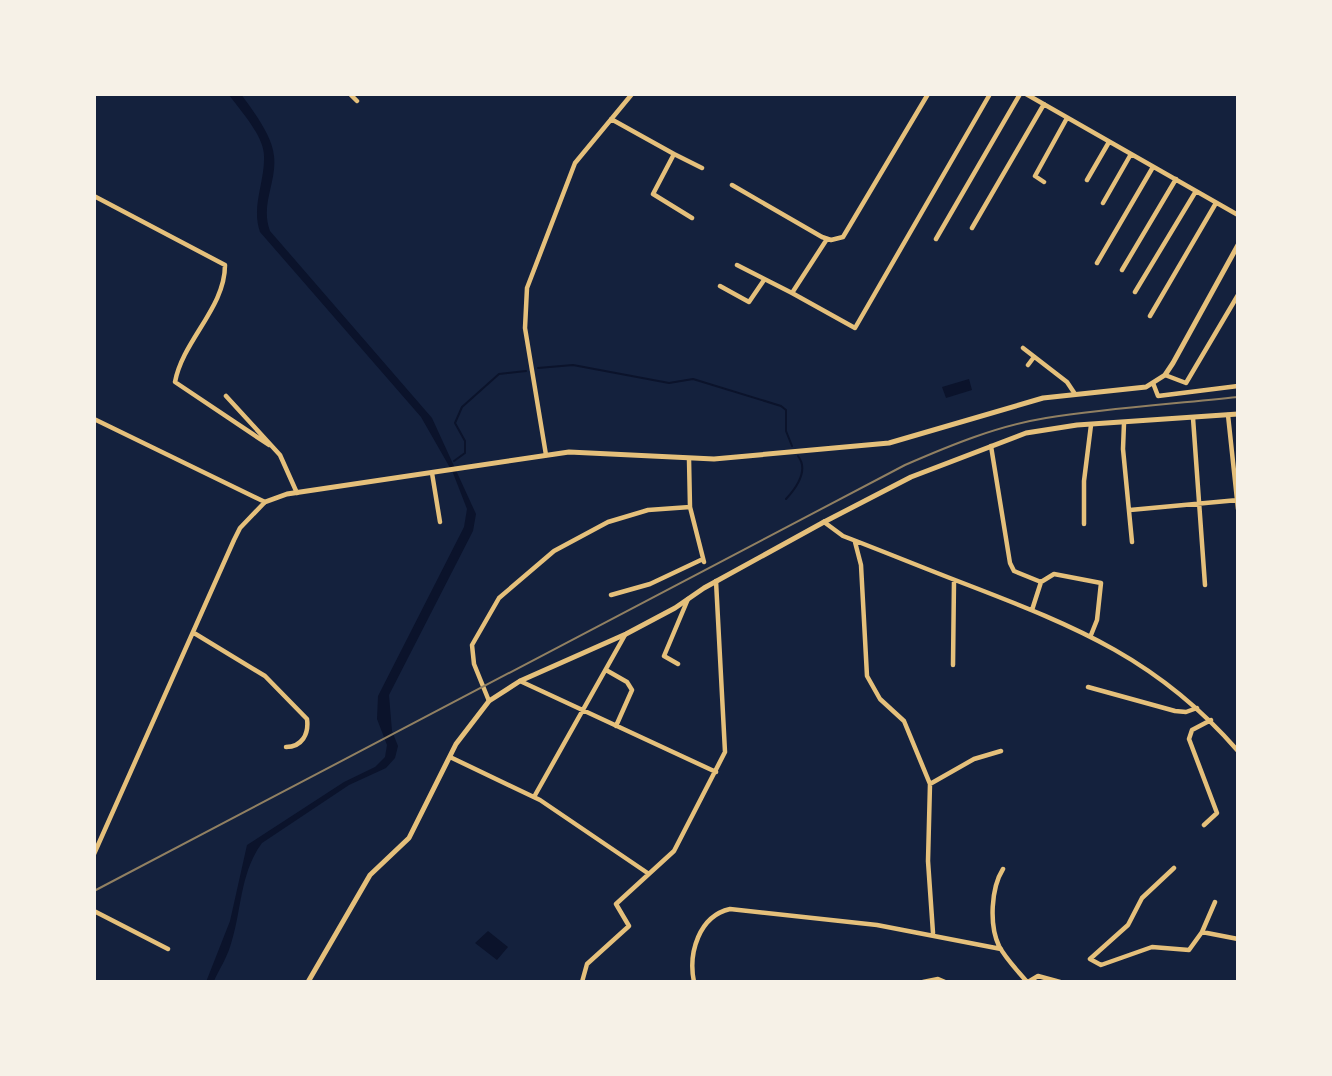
<svg xmlns="http://www.w3.org/2000/svg" width="1332" height="1076" font-family="'Source Sans 3',sans-serif">
<style>
.water{fill:#0b132b}
.lines{fill:none;stroke-linecap:round;stroke-linejoin:round}
.stream{stroke:#0b132b;stroke-width:2}
.minor{stroke:#e5c07b;stroke-width:4.5}
.tertiary{stroke:#e5c07b;stroke-width:5}
.secondary{stroke:#e5c07b;stroke-width:5}
.rail{stroke:#918062;stroke-width:2}
</style>
<rect width="100%" height="100%" fill="#14213d"/>
<path class="water" d="M 241,94 C 253,111 272,135 274,156 C 277,183 260,204 270,231 L 432,418 L 476,514 L 473,531 L 389,695 L 392,731 L 398,746 L 395,758 L 386,768 L 349,785 L 262,843 C 239,874 242,912 230,947 C 226,959 219,970 214,981 L 206,982 L 230,921 L 247,845 L 344,782 L 375,767 L 385,757 L 387,745 L 377,719 L 378,696 L 464,527 L 467,509 L 453,473 L 421,417 L 260,232 C 251,206 265,182 264,156 C 264,136 240,110 229,95 Z
M 969,379 L 972,390 L 946,398 L 942,387 Z
M 488,931 L 508,947 L 497,960 L 475,943 Z"/>
<g class="lines">
<path class="stream" d="M 538,368 L 573,365 L 669,383 L 693,379 L 781,406 L 786,410 L 786,431 L 792,446
M 454,461 L 465,453 L 465,441 L 455,423 L 462,407 L 499,374 L 526,371
M 786,499 C 797,487 809,470 798,456"/>
<path class="minor" d="M 350,94 L 357,101
M 1026,94 L 1238,215
M 611,119 L 674,154 L 653,194 L 692,218
M 674,154 L 702,168
M 1087,180 L 1109,142
M 1044,182 L 1035,176 L 1067,118
M 732,185 L 822,237 L 831,240 L 843,237 L 928,94
M 94,196 L 225,265 C 225,308 183,340 175,382 L 269,445
M 1103,203 L 1131,154
M 972,228 L 1044,104
M 936,239 L 1020,94
M 1097,263 L 1153,167
M 737,265 L 792,293 L 827,239
M 1122,270 L 1176,179
M 720,286 L 749,302 L 764,280
M 1135,292 L 1196,191
M 792,293 L 855,328 L 990,94
M 1150,316 L 1216,203
M 1023,348 L 1067,382 L 1075,394
M 1028,365 L 1034,357
M 1165,375 L 1186,383 L 1238,295
M 1153,383 L 1158,396 L 1238,386
M 226,396 L 280,455 L 297,493
M 1228,415 L 1238,509
M 1193,418 L 1205,585
M 94,419 L 265,502 L 240,528 L 234,540 L 94,854
M 1124,423 L 1123,449 L 1132,542
M 991,446 L 1010,563 L 1014,571 L 1041,582 L 1032,610
M 546,455 L 525,328 L 527,288 L 575,163 L 632,94
M 689,459 L 690,507 L 704,562
M 432,473 L 440,522
M 1130,510 L 1238,500
M 824,522 L 843,536 C 885,552 926,569 968,585 C 1077,627 1159,660 1238,751
M 1084,524 L 1084,481 L 1091,425
M 855,542 L 861,565 L 867,676 L 880,699 L 904,721 L 930,784 L 928,861 L 933,933
M 1041,582 L 1054,574 L 1101,583 L 1097,620 L 1091,635
M 611,595 L 650,584 L 703,559
M 194,633 L 265,676 L 307,719 C 309,734 302,747 286,747
M 678,664 L 664,656 L 688,599
M 953,665 L 954,580
M 606,670 L 627,682 L 632,690 L 616,726
M 520,681 L 716,772
M 1088,687 L 1175,711 L 1186,712 L 1197,708
M 489,701 L 474,664 L 472,645 L 499,598 L 554,551 L 608,522 L 648,510 L 690,507
M 450,757 L 540,800 L 649,874
M 930,784 L 974,759 L 1001,751
M 534,797 L 625,635
M 1204,825 L 1217,813 L 1189,739 L 1192,730 L 1211,720
M 1174,868 L 1142,898 L 1128,925 L 1090,959 L 1101,965 L 1152,947 L 1189,950 L 1202,932 L 1238,939
M 1003,869 C 991,888 989,925 999,946 C 1006,959 1017,970 1027,982
M 94,911 L 168,949
M 1202,932 L 1215,902
M 582,982 L 587,964 L 629,926 L 616,904 L 674,851 L 725,752 L 716,581
M 694,982 C 688,953 699,916 730,909 L 877,925 L 1001,949
M 923,982 L 938,979 L 945,982
M 1028,982 L 1038,976 L 1060,982"/>
<path class="tertiary" d="M 265,502 L 287,494 L 569,452 L 714,459 L 889,443 L 1043,398 L 1146,387 L 1165,375 L 1173,363 L 1238,245
M 308,982 L 370,875 L 409,838 L 456,744 L 489,701 L 520,681 L 626,634 L 675,608 L 704,588 L 824,522"/>
<path class="secondary" d="M 824,522 L 911,477 L 1026,433 L 1077,425 L 1238,414"/>
<path class="rail" d="M 94,891 L 905,465 C 951,445 997,426 1046,418 C 1109,408 1174,404 1238,397"/>
</g>
<rect width="1332" height="1076" fill="none" stroke="#f6f1e7" stroke-width="192"/>
</svg>
